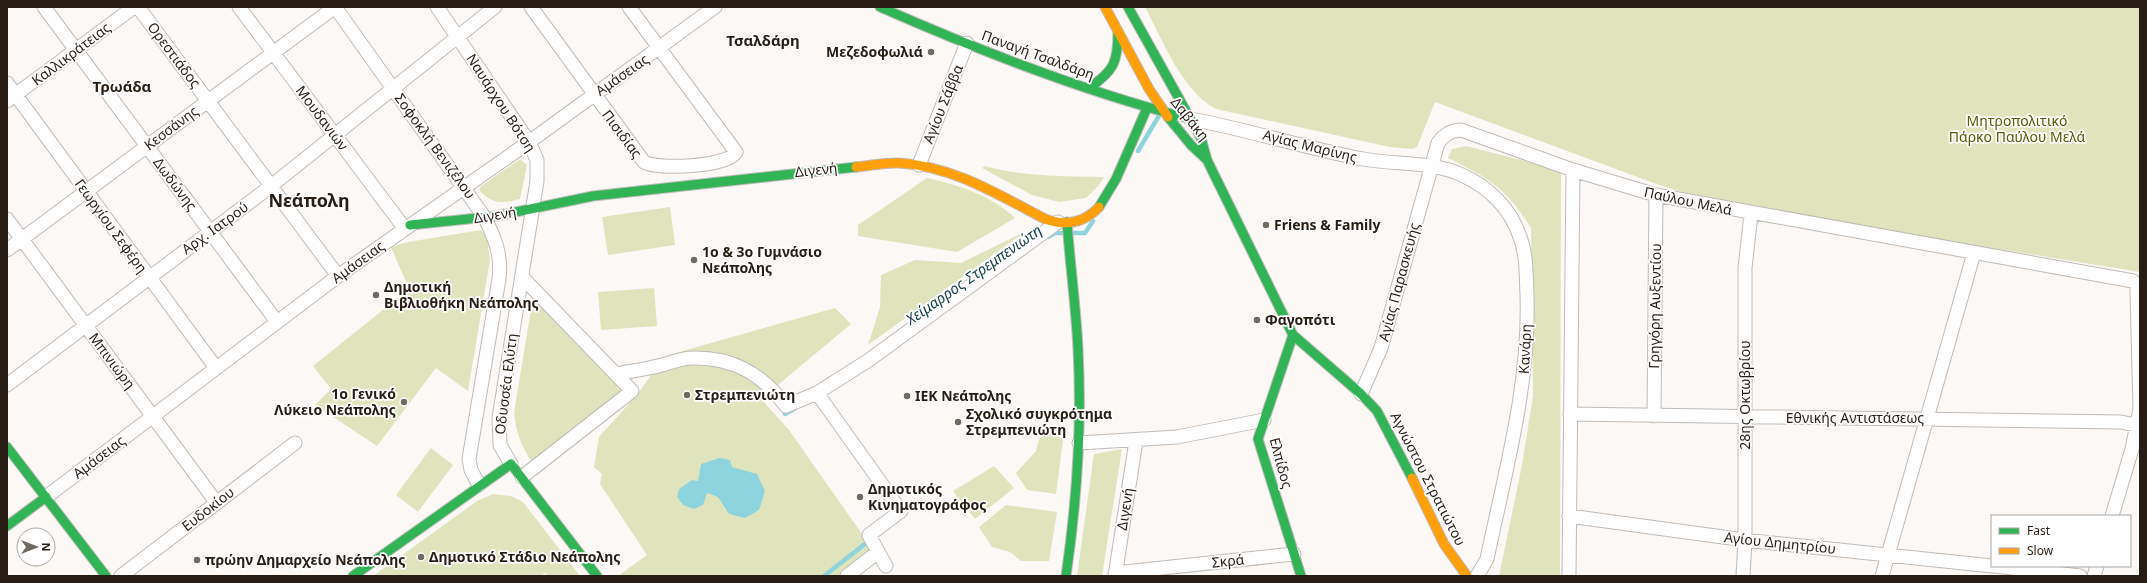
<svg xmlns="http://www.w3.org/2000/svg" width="2147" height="583" font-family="'Noto Sans',sans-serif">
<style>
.green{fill:#e0e4bd}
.water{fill:#8ed4df}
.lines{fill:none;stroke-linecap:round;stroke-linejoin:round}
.stream{stroke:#8ed4df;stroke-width:4.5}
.street-casing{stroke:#c1bbb6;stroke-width:15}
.fast-casing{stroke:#c1bbb6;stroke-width:11}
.slow-casing{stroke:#c1bbb6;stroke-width:11}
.street{stroke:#fefefe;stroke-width:13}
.fast{stroke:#30b455;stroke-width:9}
.slow{stroke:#ff9f0a;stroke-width:9}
.poi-dot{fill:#716a63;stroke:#fff;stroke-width:1.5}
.labels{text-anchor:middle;stroke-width:3.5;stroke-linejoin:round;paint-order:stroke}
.poi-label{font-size:14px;font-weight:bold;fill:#271d14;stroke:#fff;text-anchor:start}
.street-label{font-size:14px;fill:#271d14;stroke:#fff}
.park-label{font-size:14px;fill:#545b02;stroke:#fff}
.neighbourhood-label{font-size:15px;font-weight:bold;fill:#271d14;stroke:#fff}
.water-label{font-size:15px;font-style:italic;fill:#103f47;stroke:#fff}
.district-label{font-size:18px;font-weight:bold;fill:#271d14;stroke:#fff}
</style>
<rect width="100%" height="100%" fill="#fbf8f6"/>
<path class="green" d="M 1145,7 L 2140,7 L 2140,272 L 1726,205 L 1659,185 L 1435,102 L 1417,147 L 1412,149 L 1390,147 L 1216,109 C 1182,91 1162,39 1145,7 Z
M 1466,146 L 1561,170 L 1560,576 L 1499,576 L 1522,465 L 1533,396 L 1531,228 C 1506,188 1490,179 1448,158 L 1452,149 Z
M 520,159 L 527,165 L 520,199 C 502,204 492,204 479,190 L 481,186 Z
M 985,166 C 1024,177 1064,176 1104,177 L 1099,185 L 1086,198 L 1059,202 L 1032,195 L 982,168 Z
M 927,178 C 958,185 991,195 1015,218 L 957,252 L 858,236 L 858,225 Z
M 670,207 L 675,245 L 608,255 L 602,217 Z
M 481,230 L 487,238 L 490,260 L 468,391 L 436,368 L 377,446 L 315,405 L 331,389 L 313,366 L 409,289 L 391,247 L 408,242 Z
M 1026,231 L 868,345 L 880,307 L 881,275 L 915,260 L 961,263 Z
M 654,288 L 657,326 L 601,330 L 598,292 Z
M 533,297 L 626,391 L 532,462 C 521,446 516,432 514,413 Z
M 835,308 L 851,324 L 761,399 L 789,430 L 874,551 L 842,576 L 618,576 L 647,555 L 600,484 L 602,474 L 594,467 L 599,437 L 636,396 L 665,356 Z
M 1051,430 L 1063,440 L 1056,494 L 1027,490 L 1016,473 L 1036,451 L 1039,439 Z
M 431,448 L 453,465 L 418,512 L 396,495 Z
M 1122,449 L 1102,576 L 1077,576 L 1094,454 Z
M 994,466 L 1014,488 L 975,519 L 953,491 Z
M 493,494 L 511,496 L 523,502 L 580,576 L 548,576 L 545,573 L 540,576 L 373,576 L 477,501 Z
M 1006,505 L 1057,512 L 1049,561 L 1021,561 L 1010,552 L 992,547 L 979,527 Z"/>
<path class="water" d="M 720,458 L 730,460 L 732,467 L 757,474 L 765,491 L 759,510 L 745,518 L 729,514 L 718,497 L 707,493 L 703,505 L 694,509 L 683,505 L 677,497 L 679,489 L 692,480 L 698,481 L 701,464 Z"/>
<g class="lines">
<path class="stream" d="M 1138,151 L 1160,114
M 1071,233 L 1085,233 L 1093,221
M 1048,237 L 1055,233 L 1064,233
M 785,414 L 794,409
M 824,576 L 870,540"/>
<defs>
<path id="street" d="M 44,7 L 277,322
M 138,7 L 338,276
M 239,7 L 405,229
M 335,7 L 485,218 C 495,239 502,255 499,279 L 469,459 L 471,470 L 479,485
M 437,7 L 529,142 L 537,160 L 537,181 L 499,418 L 500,445 L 511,464
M 531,7 L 644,162 C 657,170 728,167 736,152 L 629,7
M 7,83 L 216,368
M 7,101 L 134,7
M 1191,119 C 1249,130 1305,148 1363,159 C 1395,165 1432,161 1462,175 C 1489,187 1511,209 1520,237 C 1527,255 1526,276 1527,295 C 1530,385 1505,472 1487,559 L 1477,576
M 919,165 L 967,43
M 7,219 L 216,502
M 7,250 L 335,7
M 522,277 L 632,391 L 522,477
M 617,374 C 632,371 647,369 662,365 C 672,362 683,358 692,358 C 733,357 762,374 786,406 L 817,393 L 869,360 L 1058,222
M 7,385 L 271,186 L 495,7
M 817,393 L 901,511 L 869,535 L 886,566
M 1361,394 L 1381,348 L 1438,143 C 1445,134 1450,131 1461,130 L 1573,170 L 1656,195 L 2133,281 L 2137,285 L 2137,293 L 2140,409 L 2132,449 L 2112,516
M 1570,414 L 2121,422 L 2140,426
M 1654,416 L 1656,195
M 1079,443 L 1177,437 L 1264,420
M 46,497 L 338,276 L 529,142 L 715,7
M 1569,516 L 1745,540 L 1992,566
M 1995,566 L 2080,576
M 1115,573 L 1294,554
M 121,576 L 295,443
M 847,576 L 878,552
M 1115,576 L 1136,441
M 1569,576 L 1573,170
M 1743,576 L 1745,540 L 1745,268 L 1751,214
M 1882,576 L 1974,253
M 2094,576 L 2097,566"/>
<path id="fast" d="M 880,7 C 980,51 1085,92 1191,119
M 1128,7 L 1201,138 L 1207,160 L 1293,335 L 1361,394 L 1377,411 L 1412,478
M 1089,88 C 1114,71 1118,62 1118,32
M 1168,117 L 1191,145 L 1207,160
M 1099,207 L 1116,179 L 1147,108
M 410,225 L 497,216 L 593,196 L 856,167
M 1293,335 L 1258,439 L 1301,576
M 7,447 L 106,576
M 7,526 L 46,497
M 353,576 L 511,464 L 597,576
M 1066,576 C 1077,501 1082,425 1078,349 C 1076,307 1070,264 1067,222"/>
<path id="slow" d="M 1105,7 L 1149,89 L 1168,117
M 856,167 C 870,166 885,162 899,163 C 953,166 999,195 1045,219 C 1065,226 1084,223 1099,207
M 1412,478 L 1444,544 L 1467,576"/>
</defs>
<use href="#street" class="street-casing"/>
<use href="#fast" class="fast-casing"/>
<use href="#slow" class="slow-casing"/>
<use href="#street" class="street"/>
<use href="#fast" class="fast"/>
<use href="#slow" class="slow"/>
</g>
<g class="poi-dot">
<circle cx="931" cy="52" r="4"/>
<circle cx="1266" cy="225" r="4"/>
<circle cx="694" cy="260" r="4"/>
<circle cx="376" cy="295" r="4"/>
<circle cx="1257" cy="320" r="4"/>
<circle cx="687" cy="395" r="4"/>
<circle cx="907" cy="396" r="4"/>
<circle cx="404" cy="402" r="4"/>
<circle cx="958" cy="422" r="4"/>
<circle cx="860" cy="497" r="4"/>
<circle cx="421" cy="557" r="4"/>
<circle cx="197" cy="560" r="4"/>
</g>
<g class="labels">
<g class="poi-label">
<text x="923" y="57" text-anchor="end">Μεζεδοφωλιά</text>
<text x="1274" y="230">Friens &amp; Family</text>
<text x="702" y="257">1ο &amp; 3ο Γυμνάσιο<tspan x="702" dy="16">Νεάπολης</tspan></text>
<text x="384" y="292">Δημοτική<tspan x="384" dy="16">Βιβλιοθήκη Νεάπολης</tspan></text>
<text x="1265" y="325">Φαγοπότι</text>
<text x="396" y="399" text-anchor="end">1ο Γενικό<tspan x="396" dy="16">Λύκειο Νεάπολης</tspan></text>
<text x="695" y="400">Στρεμπενιώτη</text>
<text x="915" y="401">ΙΕΚ Νεάπολης</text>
<text x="966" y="419">Σχολικό συγκρότημα<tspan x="966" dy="16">Στρεμπενιώτη</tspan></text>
<text x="868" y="494">Δημοτικός<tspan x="868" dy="16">Κινηματογράφος</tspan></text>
<text x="429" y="562">Δημοτικό Στάδιο Νεάπολης</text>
<text x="205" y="565">πρώην Δημαρχείο Νεάπολης</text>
</g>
<g class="street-label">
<text transform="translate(71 54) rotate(-37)" y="5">Καλλικράτειας</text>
<text transform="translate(174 55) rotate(53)" y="5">Ορεστιάδος</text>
<text transform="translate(1038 55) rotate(20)" y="5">Παναγή Τσαλδάρη</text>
<text transform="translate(622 75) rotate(-35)" y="5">Αμάσειας</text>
<text transform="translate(501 103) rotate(57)" y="5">Ναυάρχου Βότση</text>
<text transform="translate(943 104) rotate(-68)" y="5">Αγίου Σάββα</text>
<text transform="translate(322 118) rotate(53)" y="5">Μουδανιών</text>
<text transform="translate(1190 119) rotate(51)" y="5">Δαβάκη</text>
<text transform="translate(171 128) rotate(-37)" y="5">Κεσσάνης</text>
<text transform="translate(622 134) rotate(53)" y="5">Πισιδίας</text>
<text transform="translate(435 146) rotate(54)" y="5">Σοφοκλή Βενιζέλου</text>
<text transform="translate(1310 146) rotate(14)" y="5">Αγίας Μαρίνης</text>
<text transform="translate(816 170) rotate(-6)" y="5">Διγενή</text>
<text transform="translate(175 184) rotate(53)" y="5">Δωδώνης</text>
<text transform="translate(1688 201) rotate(12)" y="5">Παύλου Μελά</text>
<text transform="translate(495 215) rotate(-9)" y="5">Διγενή</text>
<text transform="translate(111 226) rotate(54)" y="5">Γεωργίου Σεφέρη</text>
<text transform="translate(215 228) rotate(-36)" y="5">Αρχ. Ιατρού</text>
<text transform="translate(358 262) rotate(-36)" y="5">Αμάσειας</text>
<text transform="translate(1399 282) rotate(-75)" y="5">Αγίας Παρασκευής</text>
<text transform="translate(1655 306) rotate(-89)" y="5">Γρηγόρη Αυξεντίου</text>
<text transform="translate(1525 349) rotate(-87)" y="5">Κανάρη</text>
<text transform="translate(112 361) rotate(53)" y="5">Μπινιώρη</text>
<text transform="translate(506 384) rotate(-83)" y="5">Οδυσσέα Ελύτη</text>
<text transform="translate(1745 395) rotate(-90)" y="5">28ης Οκτωβρίου</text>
<text x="1855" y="423">Εθνικής Αντιστάσεως</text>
<text transform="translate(99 457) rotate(-37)" y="5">Αμάσειας</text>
<text transform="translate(1281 463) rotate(75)" y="5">Ελπίδος</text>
<text transform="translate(1428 479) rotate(63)" y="5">Αγνώστου Στρατιώτου</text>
<text transform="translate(208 509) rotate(-38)" y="5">Ευδοκίου</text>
<text transform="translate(1125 509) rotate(-81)" y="5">Διγενή</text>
<text transform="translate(1780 543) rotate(6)" y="5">Αγίου Δημητρίου</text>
<text transform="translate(1228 561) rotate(-6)" y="5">Σκρά</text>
</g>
<g class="park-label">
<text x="2017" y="126">Μητροπολιτικό<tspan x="2017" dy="16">Πάρκο Παύλου Μελά</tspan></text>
</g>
<g class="neighbourhood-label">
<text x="763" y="46">Τσαλδάρη</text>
<text x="122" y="92">Τρωάδα</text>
</g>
<g class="water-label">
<text transform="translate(974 275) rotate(-35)" y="5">Χείμαρρος Στρεμπενιώτη</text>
</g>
<g class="district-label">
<text x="309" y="207">Νεάπολη</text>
</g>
</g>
<rect width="2147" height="583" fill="none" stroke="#271d14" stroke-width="16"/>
<rect x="1991" y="515" width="140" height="52" fill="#ffffff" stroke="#a9a5a1"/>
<rect x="1999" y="528" width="20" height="6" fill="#30b455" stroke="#a9a5a1"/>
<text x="2027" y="535" font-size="12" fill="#271d14">Fast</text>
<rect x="1999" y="548" width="20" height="6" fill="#ff9f0a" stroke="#a9a5a1"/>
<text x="2027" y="555" font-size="12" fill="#271d14">Slow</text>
<g transform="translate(36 547) rotate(90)"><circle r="19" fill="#ffffff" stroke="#a9a5a1"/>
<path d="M0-3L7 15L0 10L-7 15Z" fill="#716a63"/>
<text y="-6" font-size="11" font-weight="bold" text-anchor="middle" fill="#271d14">N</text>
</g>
</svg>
